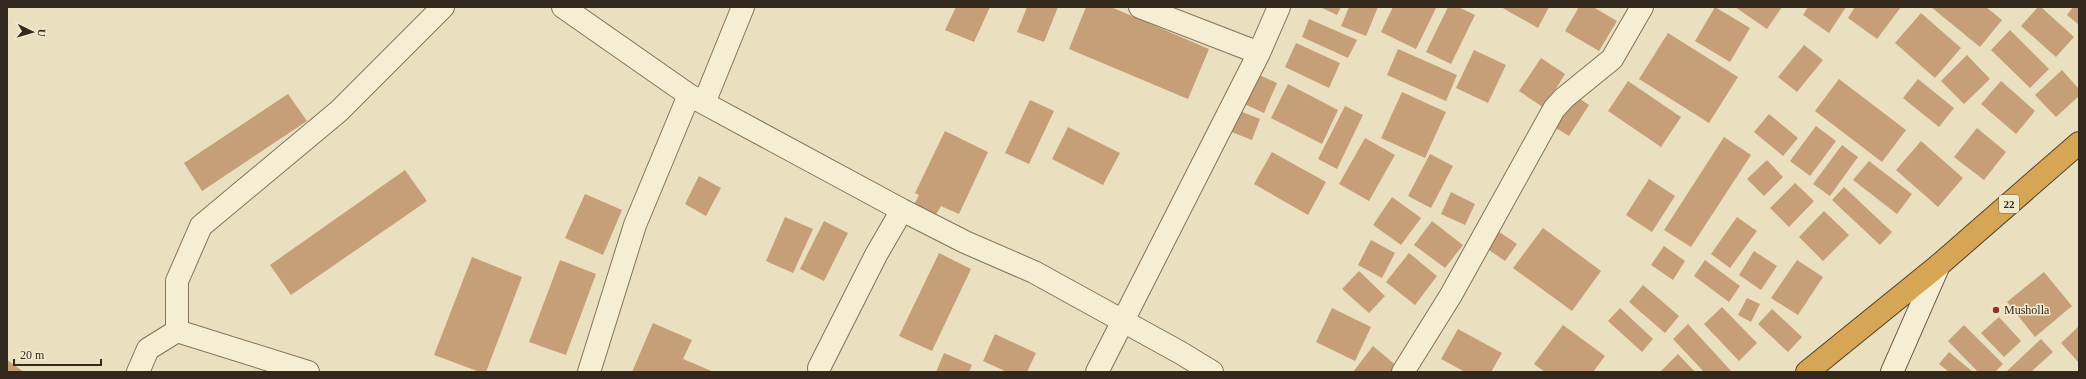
<svg xmlns="http://www.w3.org/2000/svg" width="2086" height="379" font-family="'Times New Roman',serif">
<style>
.building{fill:#c69e77}
.lines{fill:none;stroke-linecap:round;stroke-linejoin:round}
.street-casing{stroke:#827259;stroke-width:24}
.secondary-casing{stroke:#64533c;stroke-width:24}
.highway-casing{stroke:#50402d;stroke-width:24}
.street{stroke:#f6eed2;stroke-width:22}
.secondary{stroke:#f6eed2;stroke-width:22}
.highway{stroke:#d6a654;stroke-width:22}
.poi-dot{fill:#8d332d;stroke:#f2eace;stroke-width:1.5}
.labels{text-anchor:middle;stroke-width:3;stroke-linejoin:round;paint-order:stroke}
.shield{fill:#f2eace;stroke:#6c6351;stroke-width:1}
.shield-label{font-size:11px;font-weight:bold;fill:#32291c}
.poi-label{font-size:12px;fill:#32291c;stroke:#f2eace;text-anchor:start}
</style>
<rect width="100%" height="100%" fill="#eae0bf"/>
<path class="building" d="M 956,7 L 990,7 L 974,42 L 945,30 Z
M 1027,7 L 1058,7 L 1044,42 L 1017,32 Z
M 1086,7 L 1111,7 L 1209,49 L 1188,99 L 1069,49 Z
M 1320,7 L 1341,7 L 1337,15 Z
M 1349,7 L 1378,7 L 1366,36 L 1341,26 Z
M 1393,7 L 1436,8 L 1416,49 L 1381,32 Z
M 1448,7 L 1458,7 L 1475,15 L 1451,64 L 1426,52 Z
M 1501,7 L 1549,7 L 1538,28 Z
M 1579,7 L 1593,7 L 1617,21 L 1599,51 L 1565,31 Z
M 1715,7 L 1750,28 L 1730,62 L 1695,41 Z
M 1735,7 L 1782,7 L 1767,29 Z
M 1808,7 L 1846,7 L 1829,33 L 1803,15 Z
M 1855,7 L 1901,7 L 1877,39 L 1848,18 Z
M 1931,7 L 1986,7 L 2002,20 L 1980,47 Z
M 2038,7 L 2041,7 L 2074,37 L 2056,57 L 2021,26 Z
M 2073,7 L 2079,7 L 2079,25 L 2067,15 Z
M 1921,13 L 1961,48 L 1935,78 L 1895,43 Z
M 1309,19 L 1357,40 L 1348,58 L 1302,37 Z
M 2010,30 L 2049,69 L 2030,88 L 1991,50 Z
M 1668,33 L 1738,77 L 1709,123 L 1639,79 Z
M 1296,43 L 1340,63 L 1329,88 L 1285,67 Z
M 1804,45 L 1823,60 L 1797,92 L 1778,77 Z
M 1398,49 L 1457,75 L 1446,101 L 1387,75 Z
M 1474,50 L 1506,65 L 1488,103 L 1456,88 Z
M 1967,55 L 1990,79 L 1964,104 L 1941,81 Z
M 1541,58 L 1565,74 L 1544,108 L 1519,91 Z
M 2062,70 L 2079,89 L 2079,96 L 2056,117 L 2035,95 Z
M 1255,73 L 1277,83 L 1264,113 L 1242,103 Z
M 1839,79 L 1906,130 L 1882,162 L 1815,111 Z
M 1918,79 L 1954,108 L 1939,127 L 1903,98 Z
M 1628,81 L 1681,117 L 1661,147 L 1608,111 Z
M 2001,81 L 2035,111 L 2016,134 L 1981,104 Z
M 1288,84 L 1338,110 L 1322,144 L 1271,118 Z
M 1402,92 L 1446,112 L 1425,158 L 1381,138 Z
M 1571,93 L 1589,105 L 1569,136 L 1551,125 Z
M 288,94 L 307,121 L 202,191 L 184,163 Z
M 1030,100 L 1054,111 L 1029,164 L 1005,153 Z
M 1345,106 L 1363,115 L 1337,169 L 1318,159 Z
M 1232,108 L 1260,119 L 1252,140 L 1224,129 Z
M 1769,114 L 1798,138 L 1783,156 L 1754,132 Z
M 1816,126 L 1836,141 L 1810,176 L 1790,161 Z
M 1068,127 L 1120,153 L 1103,185 L 1052,159 Z
M 1977,128 L 2006,152 L 1984,180 L 1954,157 Z
M 945,131 L 988,152 L 959,214 L 941,206 L 935,216 L 914,205 L 919,195 L 915,193 Z
M 1724,137 L 1751,155 L 1691,247 L 1664,230 Z
M 1365,138 L 1395,155 L 1369,201 L 1339,184 Z
M 1921,141 L 1963,178 L 1938,207 L 1896,170 Z
M 1842,145 L 1858,157 L 1830,196 L 1813,184 Z
M 1272,152 L 1326,182 L 1308,215 L 1254,184 Z
M 1430,154 L 1453,166 L 1431,208 L 1408,196 Z
M 1767,160 L 1783,177 L 1764,196 L 1747,179 Z
M 1869,161 L 1912,194 L 1897,214 L 1853,180 Z
M 405,170 L 427,201 L 291,295 L 270,265 Z
M 699,176 L 721,188 L 706,216 L 685,204 Z
M 1649,179 L 1675,196 L 1652,232 L 1626,215 Z
M 1795,183 L 1814,201 L 1789,227 L 1770,208 Z
M 1844,187 L 1892,232 L 1880,245 L 1832,200 Z
M 1451,192 L 1475,204 L 1465,225 L 1441,214 Z
M 585,194 L 622,210 L 603,255 L 565,238 Z
M 1392,197 L 1421,218 L 1401,245 L 1373,225 Z
M 1824,211 L 1849,235 L 1823,261 L 1799,237 Z
M 785,217 L 813,229 L 793,273 L 766,261 Z
M 1737,217 L 1757,231 L 1730,268 L 1711,254 Z
M 824,221 L 848,233 L 824,281 L 800,269 Z
M 1432,221 L 1463,245 L 1445,268 L 1414,245 Z
M 1543,228 L 1601,271 L 1572,311 L 1513,268 Z
M 1498,231 L 1517,244 L 1505,261 L 1486,248 Z
M 1371,240 L 1395,253 L 1382,278 L 1358,265 Z
M 1664,246 L 1685,261 L 1673,280 L 1651,265 Z
M 1754,251 L 1777,266 L 1761,290 L 1739,275 Z
M 939,253 L 971,269 L 932,351 L 899,336 Z
M 1409,253 L 1437,276 L 1415,305 L 1386,282 Z
M 472,257 L 522,277 L 486,372 L 480,372 L 434,355 Z
M 560,260 L 596,274 L 566,355 L 529,342 Z
M 1705,260 L 1740,286 L 1729,302 L 1694,276 Z
M 1797,260 L 1823,277 L 1798,315 L 1771,298 Z
M 1359,271 L 1385,296 L 1369,313 L 1342,289 Z
M 2044,272 L 2072,306 L 2035,337 L 2007,302 Z
M 1643,285 L 1679,316 L 1665,333 L 1629,302 Z
M 1747,298 L 1760,304 L 1751,322 L 1738,315 Z
M 1722,307 L 1757,343 L 1739,361 L 1704,324 Z
M 1332,308 L 1371,327 L 1355,361 L 1316,342 Z
M 1620,308 L 1653,339 L 1642,352 L 1608,321 Z
M 1772,309 L 1802,337 L 1788,352 L 1758,324 Z
M 1999,317 L 2021,341 L 2004,357 L 1981,333 Z
M 653,323 L 692,340 L 683,359 L 714,372 L 632,372 Z
M 1688,324 L 1732,372 L 1704,372 L 1673,339 Z
M 1563,325 L 1605,356 L 1593,372 L 1545,372 L 1534,364 Z
M 1964,325 L 2003,364 L 1995,372 L 1978,372 L 1948,341 Z
M 2079,326 L 2079,363 L 2061,343 Z
M 1458,329 L 1502,353 L 1491,372 L 1465,372 L 1441,359 Z
M 995,334 L 1036,353 L 1027,372 L 1007,372 L 983,361 Z
M 2041,339 L 2053,352 L 2031,372 L 2006,372 Z
M 1373,346 L 1398,367 L 1394,372 L 1353,372 Z
M 1949,352 L 1973,372 L 1949,372 L 1939,364 Z
M 944,353 L 972,365 L 969,372 L 936,372 Z
M 1678,354 L 1695,372 L 1661,371 Z
M 7,360 L 24,372 L 7,372 Z"/>
<g class="lines">
<defs>
<path id="street" d="M 563,7 L 689,95 L 902,210 L 965,242 L 1034,272 L 1181,353 L 1212,372
M 1140,7 L 1259,53
M 704,103 L 743,7
M 177,331 L 177,281 L 201,226 L 339,111 L 443,7
M 819,368 L 876,255 L 902,210
M 138,372 L 148,349 L 177,331 L 308,372
M 589,372 L 635,225 L 689,95
M 1097,372 L 1259,53 L 1279,7
M 1403,372 L 1451,295 L 1554,109 L 1564,98 L 1612,59 L 1642,7"/>
<path id="secondary" d="M 1892,372 L 1939,265"/>
<path id="highway" d="M 1807,372 L 1939,265 L 2079,143"/>
</defs>
<use href="#street" class="street-casing"/>
<use href="#secondary" class="secondary-casing"/>
<use href="#highway" class="highway-casing"/>
<use href="#street" class="street"/>
<use href="#secondary" class="secondary"/>
<use href="#highway" class="highway"/>
</g>
<circle class="poi-dot" cx="1996" cy="310" r="4"/>
<g class="labels">
<rect class="shield" x="1999" y="195" width="20" height="18" rx="3"/>
<g class="shield-label">
<text x="2009" y="208">22</text>
</g>
<g class="poi-label">
<text x="2004" y="314">Musholla</text>
</g>
</g>
<rect width="2086" height="379" fill="none" stroke="#32291c" stroke-width="16"/>
<g transform="translate(32 32) rotate(95)" stroke="#f2eace" stroke-width="3" paint-order="stroke">
<path d="M0-3L7 15L0 10L-7 15Z" fill="#32291c"/>
<text y="-6" font-size="11" font-weight="bold" text-anchor="middle" fill="#32291c">U</text>
</g>
<path d="M14 359v6h87v-6" fill="none" stroke="#32291c" stroke-width="2"/>
<text x="20" y="359" font-size="12" fill="#32291c" stroke="#f2eace" stroke-width="3" paint-order="stroke">20 m</text>
</svg>
